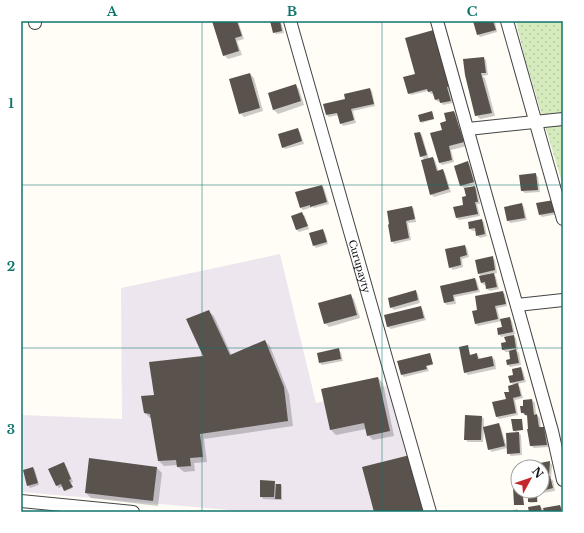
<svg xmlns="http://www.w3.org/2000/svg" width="584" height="533" font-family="'Libre Baskerville',serif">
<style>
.industrial{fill:#eee6ef}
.grass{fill:url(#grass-dots)}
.shadow{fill:#0003}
.building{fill:#5a524d}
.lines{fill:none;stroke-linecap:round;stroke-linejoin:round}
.street-casing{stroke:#444;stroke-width:14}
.street{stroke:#fff;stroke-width:12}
.grid{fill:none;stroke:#0f766e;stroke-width:1;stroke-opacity:0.55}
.labels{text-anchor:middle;stroke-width:4;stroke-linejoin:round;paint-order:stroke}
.street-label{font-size:10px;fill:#111;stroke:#fff}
.neatline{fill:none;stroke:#0f766e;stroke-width:1.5}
.grid-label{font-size:13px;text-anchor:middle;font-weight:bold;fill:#0f766e}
</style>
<defs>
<pattern id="grass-dots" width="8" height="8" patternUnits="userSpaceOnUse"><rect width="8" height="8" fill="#d5ebbd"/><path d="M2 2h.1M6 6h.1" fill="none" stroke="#b6c8a1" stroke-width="1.8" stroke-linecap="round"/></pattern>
</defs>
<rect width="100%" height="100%" fill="#fffdf5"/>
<path class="industrial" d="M 280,254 L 316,403 L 389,385 L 422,512 L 253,512 L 21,492 L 21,415 L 122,419 L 121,288 Z"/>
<path class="grass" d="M 516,21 L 563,21 L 563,186 L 524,55 Z"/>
<path class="shadow" d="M 213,21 L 238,21 L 244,39 L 237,41 L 242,55 L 228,59 L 224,55 Z
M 272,21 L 281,21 L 284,33 L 276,34 L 274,32 Z
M 474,21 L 495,21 L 497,32 L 480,37 L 478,34 Z
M 406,39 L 453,88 L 449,89 L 453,103 L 443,105 L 440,101 L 438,102 L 435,99 L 434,93 L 431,94 L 428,91 L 411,95 L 409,93 L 416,75 Z
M 483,58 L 486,60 L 488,75 L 482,76 L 485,78 L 495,116 L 480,119 L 476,115 L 466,75 Z
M 250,74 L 254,78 L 263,111 L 244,117 L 240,113 Z
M 295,85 L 299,89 L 304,105 L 278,114 L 274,110 L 269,93 Z
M 369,89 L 372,91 L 375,106 L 353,111 L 356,123 L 343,126 L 341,123 L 339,115 L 329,117 L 327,115 L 346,100 Z
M 432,112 L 434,119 L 422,123 L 421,122 Z
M 454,112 L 456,114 L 459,127 L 463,130 L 467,146 L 451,150 L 454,162 L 442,165 L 440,163 L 443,130 Z
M 297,129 L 300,132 L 304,144 L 285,149 L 283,147 Z
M 420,133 L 422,135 L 429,159 L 433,158 L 435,160 L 439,172 L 443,170 L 445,173 L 451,192 L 434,197 L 431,194 L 425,160 L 421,156 Z
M 467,163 L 470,165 L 476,184 L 464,188 L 461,186 Z
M 535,174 L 538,177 L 540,192 L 525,193 L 522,191 L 520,176 Z
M 322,186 L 324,188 L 329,204 L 314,208 L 313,207 L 303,210 L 301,208 Z
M 475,187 L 477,190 L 480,204 L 477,204 L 480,216 L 459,220 L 457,218 L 465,205 L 467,197 Z
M 553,201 L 558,214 L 542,217 L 540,215 Z
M 522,204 L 524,207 L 527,220 L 511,223 L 508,221 L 506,208 Z
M 412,207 L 414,209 L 416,222 L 408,223 L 411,240 L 394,244 L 392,241 Z
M 302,214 L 305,216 L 309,229 L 299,232 L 297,230 L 292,217 Z
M 481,220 L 484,222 L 487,236 L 480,238 L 477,235 L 476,231 L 473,231 L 470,229 L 469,222 Z
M 322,230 L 325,233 L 328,244 L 316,248 L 314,245 Z
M 465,246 L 467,248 L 469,257 L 462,259 L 463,267 L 453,270 L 450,267 Z
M 492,258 L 495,260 L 497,273 L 493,274 L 496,277 L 499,289 L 490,291 L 487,289 L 486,285 L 484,285 L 482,283 L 482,277 L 479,274 Z
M 475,279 L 477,281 L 480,292 L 455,297 L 456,304 L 447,305 L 445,303 L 441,286 Z
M 416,292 L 418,294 L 420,303 L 394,310 L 391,307 Z
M 502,292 L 505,294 L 507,306 L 497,308 L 500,320 L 509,318 L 512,321 L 515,334 L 512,335 L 516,338 L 518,350 L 516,350 L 519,353 L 521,365 L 510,367 L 508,365 L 507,360 L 511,359 L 510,352 L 506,352 L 503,350 L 502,344 L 507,343 L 505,336 L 501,337 L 499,334 L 503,328 L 502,321 L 478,326 L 476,324 L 479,311 Z
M 350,295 L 354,299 L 360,318 L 329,327 L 325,323 Z
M 421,307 L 423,310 L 426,320 L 391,329 L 388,327 L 386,316 Z
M 208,311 L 214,316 L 232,356 L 265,341 L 270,346 L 289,394 L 293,426 L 204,439 L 207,462 L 194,463 L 195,471 L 184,472 L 178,467 L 178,465 L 164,466 L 159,461 L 152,418 L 150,418 L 145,413 L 155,396 L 204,357 Z
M 338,350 L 341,352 L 343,361 L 322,365 L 320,363 Z
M 430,354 L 433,365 L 427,366 L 429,371 L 404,377 L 402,375 Z
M 476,354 L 479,357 L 480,360 L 492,357 L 495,360 L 496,369 L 468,375 L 465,372 L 470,356 Z
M 521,368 L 523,371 L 526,382 L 517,384 L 520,387 L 523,398 L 515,400 L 518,415 L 499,419 L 497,417 L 507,400 L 514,385 L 511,382 L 514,375 Z
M 378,378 L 383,383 L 394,436 L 373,440 L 368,435 L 366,429 L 336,435 L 331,430 L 322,389 Z
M 532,400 L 535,403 L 536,415 L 537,415 L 540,418 L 541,428 L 543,428 L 546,430 L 549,447 L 534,448 L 531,446 L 528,417 L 522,413 Z
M 482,417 L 484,419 L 484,428 L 499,424 L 501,427 L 507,448 L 492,452 L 489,449 L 484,429 L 483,442 L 468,442 L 465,439 Z
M 522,420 L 522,421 L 523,430 L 517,431 L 521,435 L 522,455 L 511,456 L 508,453 L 516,433 L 514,430 Z
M 549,462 L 552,465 L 551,479 L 553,480 L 555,491 L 542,493 L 540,491 L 542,491 L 542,467 L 536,467 Z
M 63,464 L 66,466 L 73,482 L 70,483 L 73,488 L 65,491 L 63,486 L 59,488 L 56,485 Z
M 156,467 L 162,473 L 158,506 L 91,498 L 86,493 Z
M 33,468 L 35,470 L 39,485 L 30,488 L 28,485 Z
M 274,482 L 277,485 L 281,485 L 282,486 L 282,500 L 263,499 L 261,496 Z
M 518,488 L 518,491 L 523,491 L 524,505 L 516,505 L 515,504 Z
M 536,493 L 537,494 L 538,502 L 530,503 L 529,502 Z
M 540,506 L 545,512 L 560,506 L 562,508 L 563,512 L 530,512 Z
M 517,509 L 519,512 L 514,512 L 514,510 Z"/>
<path class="building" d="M 212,21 L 237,21 L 242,36 L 235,38 L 239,51 L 223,56 Z
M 270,21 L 280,21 L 282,31 L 273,33 Z
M 473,21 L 493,21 L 496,30 L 477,35 Z
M 437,29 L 451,86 L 447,87 L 451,101 L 440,103 L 439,99 L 435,100 L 432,91 L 428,92 L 427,89 L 408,94 L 403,77 L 415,74 L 405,38 Z
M 484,57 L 486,73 L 481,73 L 492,113 L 475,116 L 465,75 L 463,59 Z
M 250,73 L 260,108 L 239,114 L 229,79 Z
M 296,84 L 301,101 L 273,110 L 268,93 Z
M 370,88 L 374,104 L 351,109 L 354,120 L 340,124 L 337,113 L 326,115 L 323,104 L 345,99 L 344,94 Z
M 432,111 L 434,119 L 420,122 L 418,115 Z
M 454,111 L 464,142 L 449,146 L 452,160 L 439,163 L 430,133 L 442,130 L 440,123 L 446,121 L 444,113 Z
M 298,128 L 302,141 L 282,148 L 278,134 Z
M 420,132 L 427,155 L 420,157 L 414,133 Z
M 433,157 L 437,171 L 443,169 L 449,189 L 430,195 L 421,160 Z
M 468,161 L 474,182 L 460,186 L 454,166 Z
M 536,173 L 538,190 L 521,191 L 519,175 Z
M 322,185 L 327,202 L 310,207 L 310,205 L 300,208 L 295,192 Z
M 475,186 L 478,202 L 475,202 L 478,214 L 456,218 L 453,207 L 463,205 L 462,197 L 466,196 L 464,188 Z
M 554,200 L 556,212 L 539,215 L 536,203 Z
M 522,203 L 525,218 L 507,221 L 504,207 Z
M 412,206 L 415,219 L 406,221 L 409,238 L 391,242 L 388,225 L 389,224 L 387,211 Z
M 302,212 L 308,226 L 296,230 L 291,216 Z
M 482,219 L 485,234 L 476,236 L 475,228 L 469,229 L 468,222 Z
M 323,229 L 327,242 L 313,246 L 309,233 Z
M 465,245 L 467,255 L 460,257 L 461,265 L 449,268 L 445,249 Z
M 493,256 L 495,270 L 478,274 L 475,260 Z
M 494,273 L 497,287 L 486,289 L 485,282 L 481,283 L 479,276 Z
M 475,278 L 478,290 L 453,295 L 454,301 L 444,303 L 440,286 Z
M 416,290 L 418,300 L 390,308 L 388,298 Z
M 503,291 L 506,304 L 495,306 L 498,319 L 475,324 L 472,311 L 477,310 L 475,296 Z
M 351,294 L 357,315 L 324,324 L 318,303 Z
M 421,306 L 424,318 L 387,327 L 384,315 Z
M 209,310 L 230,355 L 265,340 L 284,387 L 288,421 L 200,434 L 203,457 L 190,458 L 191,466 L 177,467 L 176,460 L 158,461 L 150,414 L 144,413 L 141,396 L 154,395 L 149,362 L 203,356 L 186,319 Z
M 510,317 L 513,332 L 498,335 L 497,328 L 502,327 L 500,319 Z
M 514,335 L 516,348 L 502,350 L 501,343 L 506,342 L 504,337 Z
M 468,345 L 470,355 L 477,353 L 478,359 L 492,356 L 494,366 L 464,373 L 459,347 Z
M 339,348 L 341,359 L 319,363 L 317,353 Z
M 516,349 L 519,363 L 507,365 L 506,360 L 510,359 L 509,351 Z
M 430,353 L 433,364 L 426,366 L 427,369 L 401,375 L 397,361 Z
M 521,367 L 524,380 L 510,383 L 508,376 L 513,375 L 512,369 Z
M 378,377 L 390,431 L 367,436 L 364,423 L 330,430 L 321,389 Z
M 518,383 L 521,396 L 513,398 L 516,413 L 496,417 L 492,402 L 506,399 L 504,392 L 509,392 L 508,386 Z
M 532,399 L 534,415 L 537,414 L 539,427 L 544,427 L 547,445 L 530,446 L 527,429 L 528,429 L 527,415 L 525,415 L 524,413 L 521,413 L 520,406 L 523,406 L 523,400 Z
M 465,415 L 482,416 L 481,440 L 464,440 Z
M 511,419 L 522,419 L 523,430 L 513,431 Z
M 499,423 L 505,446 L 488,450 L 483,427 Z
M 519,432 L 520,453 L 507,454 L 506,433 Z
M 410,455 L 424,512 L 374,512 L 362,467 Z
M 89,458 L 157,467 L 153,501 L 85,493 Z
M 550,461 L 549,476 L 542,477 L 542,467 L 535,467 L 535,464 Z
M 64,462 L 71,479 L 69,480 L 73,487 L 64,491 L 61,484 L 56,486 L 48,469 Z
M 33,467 L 38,483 L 27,486 L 23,470 Z
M 550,476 L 553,488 L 542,491 L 542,478 Z
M 260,480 L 275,481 L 274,497 L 260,497 Z
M 276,484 L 281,484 L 281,499 L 275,499 Z
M 513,487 L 518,487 L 518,491 L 522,491 L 524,505 L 514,505 Z
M 537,492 L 537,502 L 528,502 L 528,493 Z
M 540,505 L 542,512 L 529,512 L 528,507 Z
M 560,505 L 562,512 L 544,512 L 543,508 Z"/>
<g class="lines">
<defs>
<g id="street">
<path d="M 35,21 L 35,23"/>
<path id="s1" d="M 290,21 L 430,512"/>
<path d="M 437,21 L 552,431 L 563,480"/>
<path d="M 507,21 L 563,219"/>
<path d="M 468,129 L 563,119"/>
<path d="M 517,305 L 563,300"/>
<path d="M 21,501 L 133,512"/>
</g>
</defs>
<use href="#street" class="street-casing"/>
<use href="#street" class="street"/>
</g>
<path class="grid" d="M 202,21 L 202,512M 382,21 L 382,512M 21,185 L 563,185M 21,348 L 563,348"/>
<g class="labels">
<g class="street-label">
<text dy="4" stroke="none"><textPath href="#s1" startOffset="255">Curupayty</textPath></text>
</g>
</g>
<rect width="584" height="533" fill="none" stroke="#ffffff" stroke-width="44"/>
<g transform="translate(530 479) rotate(50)"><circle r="19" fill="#ffffff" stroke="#a0a0a0"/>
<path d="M0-3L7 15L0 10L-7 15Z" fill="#c4262e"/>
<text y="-6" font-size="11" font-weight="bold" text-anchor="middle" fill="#111111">N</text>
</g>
<rect x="22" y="22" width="540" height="489" class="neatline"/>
<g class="grid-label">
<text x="112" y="16">A</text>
<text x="292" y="16">B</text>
<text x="472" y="16">C</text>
<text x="11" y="108">1</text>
<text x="11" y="271">2</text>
<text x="11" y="434">3</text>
</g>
</svg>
